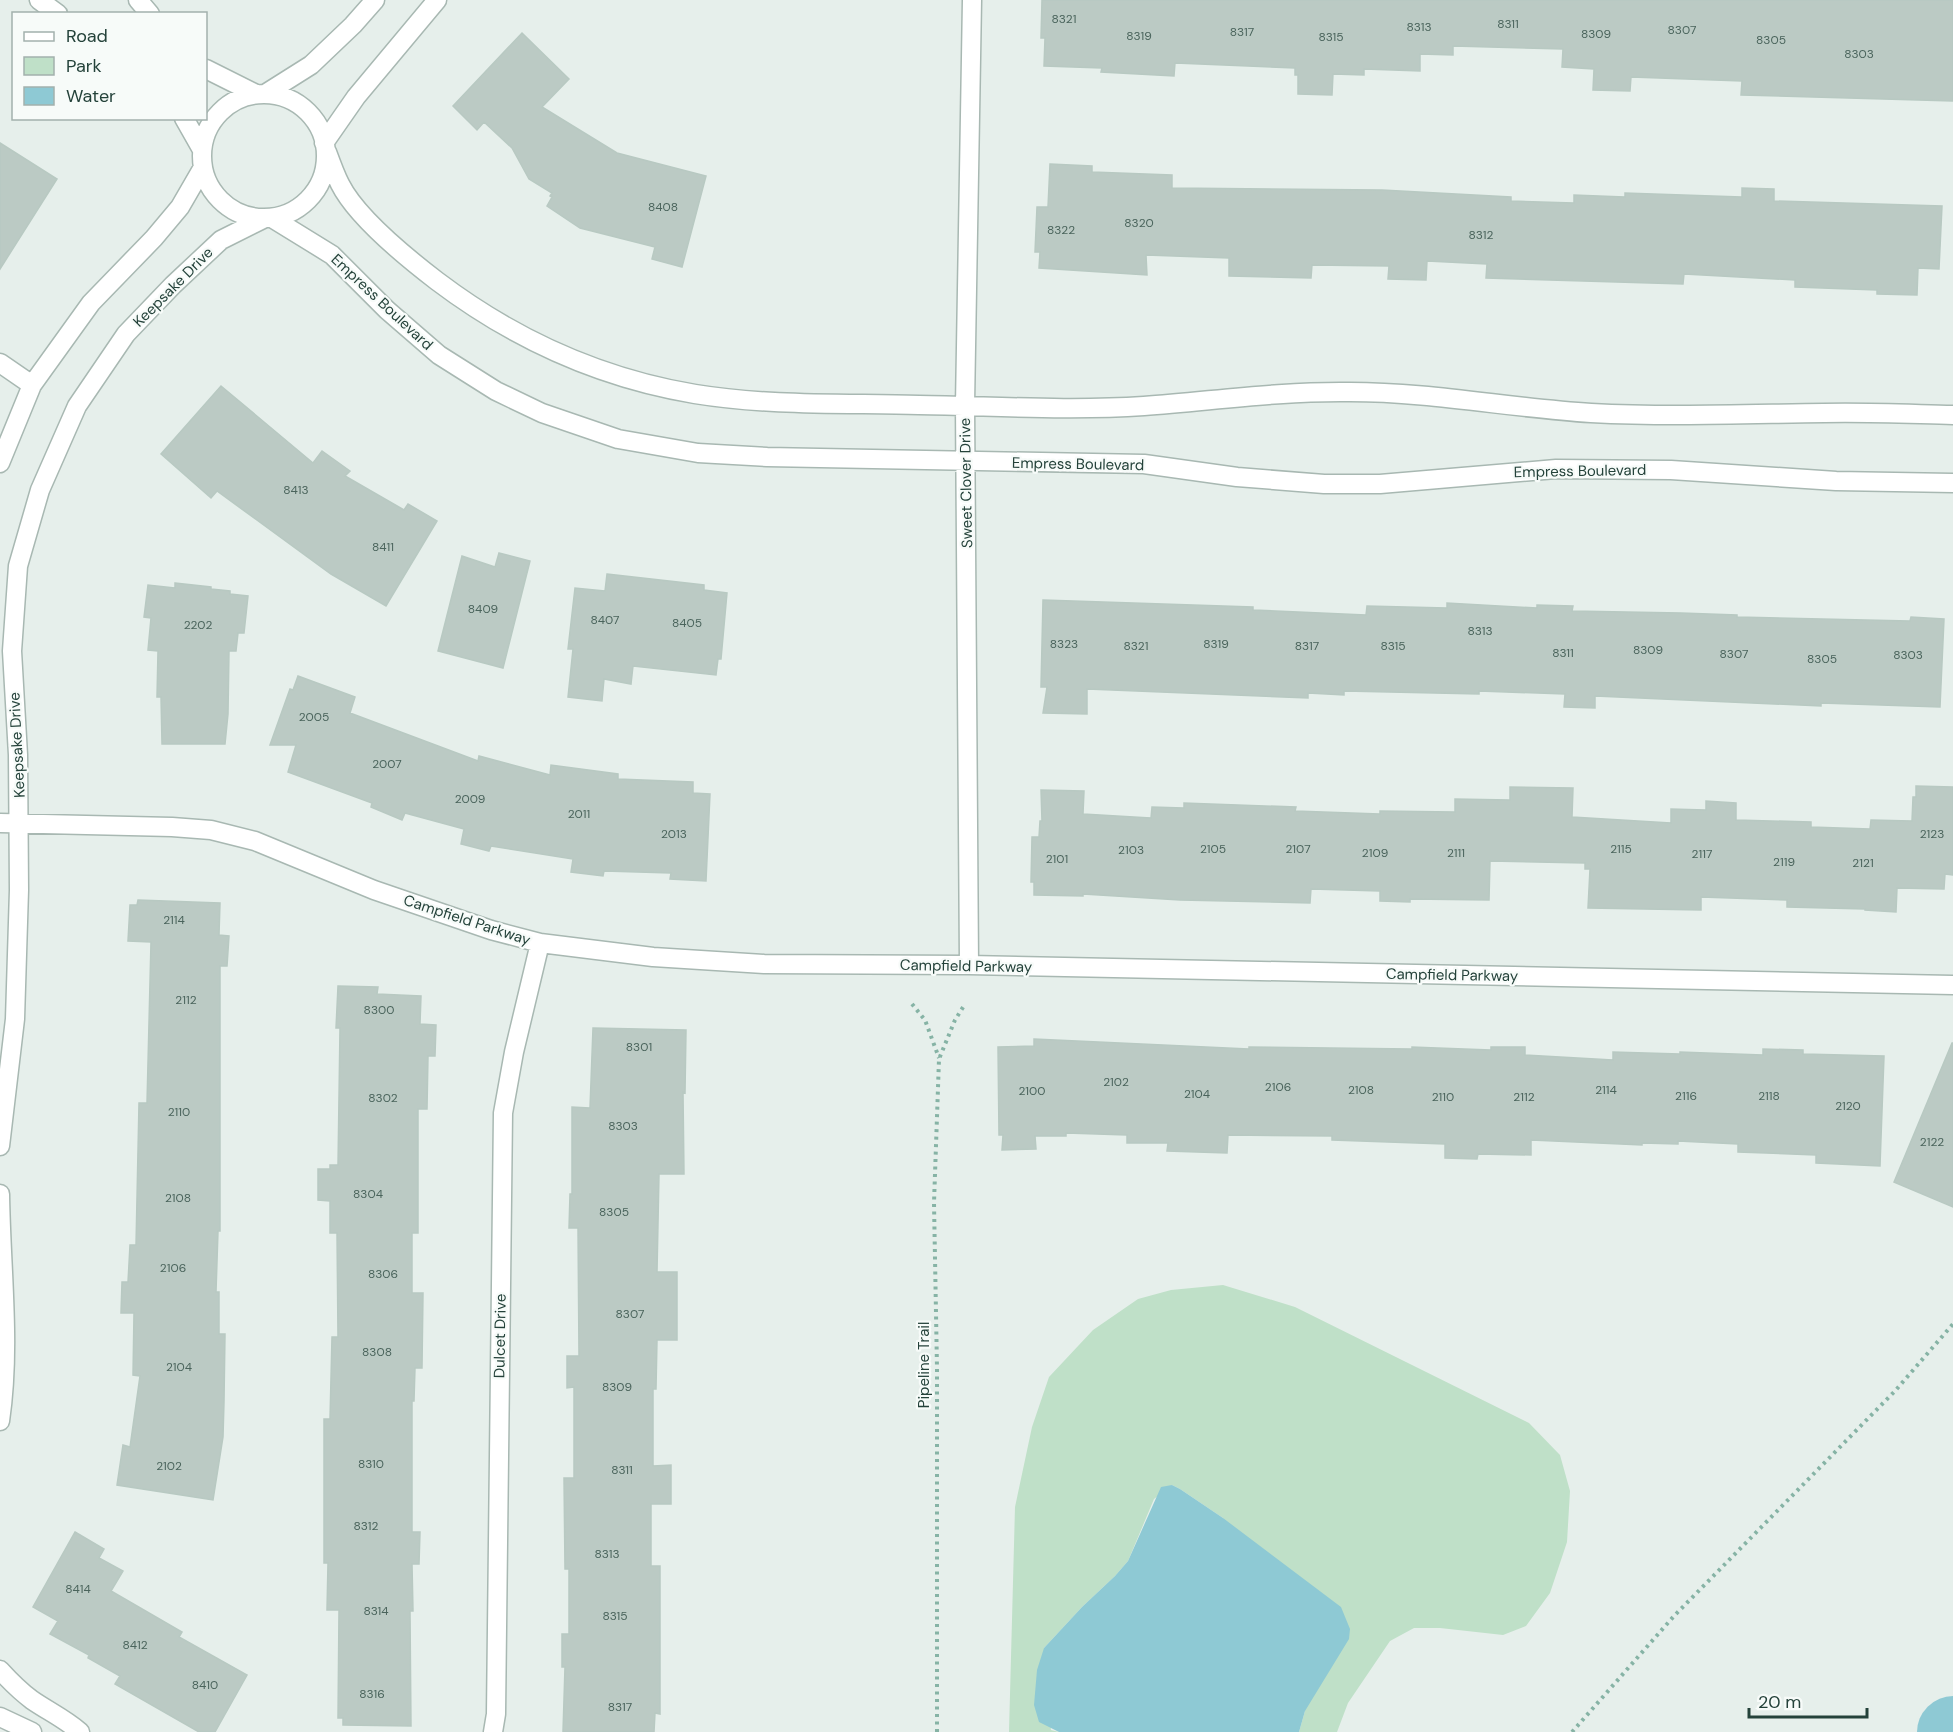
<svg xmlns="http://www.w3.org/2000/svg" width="1953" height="1732" font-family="'DM Sans',sans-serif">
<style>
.green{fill:#bfe0c8}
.water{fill:#8ec9d4}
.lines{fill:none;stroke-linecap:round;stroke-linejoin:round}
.river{stroke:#8ec9d4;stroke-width:70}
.building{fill:#bbcac4;stroke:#b8c9c2;stroke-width:1.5}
.minor-casing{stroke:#a8b8b2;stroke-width:21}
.path{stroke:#86b3a5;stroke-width:4;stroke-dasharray:3 4.5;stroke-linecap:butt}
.minor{stroke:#fff;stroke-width:18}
.labels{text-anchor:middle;stroke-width:4.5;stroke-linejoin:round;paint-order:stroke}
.number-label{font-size:12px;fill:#4a645c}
.street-label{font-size:15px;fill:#24423a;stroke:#f7fbf9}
</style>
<rect width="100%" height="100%" fill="#e6efeb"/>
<path class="green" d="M 1223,1285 L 1295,1307 L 1529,1423 L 1560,1455 L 1570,1491 L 1567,1542 L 1550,1593 L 1526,1626 L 1503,1635 L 1440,1628 L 1414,1628 L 1390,1641 L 1348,1703 L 1337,1732 L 1299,1732 L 1305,1711 L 1223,1518 L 1180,1489 L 1172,1485 L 1154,1499 L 1128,1561 L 1115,1576 L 1082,1607 L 1044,1648 L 1051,1730 L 1059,1732 L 1009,1732 L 1015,1507 L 1032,1427 L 1049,1377 L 1093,1330 L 1138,1299 L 1171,1290 Z"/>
<path class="water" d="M 1172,1485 L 1180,1489 L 1223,1518 L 1341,1607 L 1350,1629 L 1349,1639 L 1305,1711 L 1299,1732 L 1059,1732 L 1039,1722 L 1034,1705 L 1037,1670 L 1044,1648 L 1082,1607 L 1115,1576 L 1128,1561 L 1161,1487 Z"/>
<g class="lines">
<path class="river" d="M 1952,1732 L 1953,1731"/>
</g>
<path class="building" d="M 1042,0 L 1953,0 L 1953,101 L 1741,95 L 1742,81 L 1631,77 L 1630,91 L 1593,90 L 1594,69 L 1562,67 L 1563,49 L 1453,46 L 1453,55 L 1420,54 L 1420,71 L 1364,69 L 1364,75 L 1333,74 L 1332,95 L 1298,94 L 1298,75 L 1295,75 L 1295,68 L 1175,63 L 1174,76 L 1101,72 L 1102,68 L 1044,66 L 1045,38 L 1041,38 Z
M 522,33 L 569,79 L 542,107 L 617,153 L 706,176 L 682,267 L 652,259 L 655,247 L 580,228 L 547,206 L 552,197 L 550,196 L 552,193 L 529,179 L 512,148 L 484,122 L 477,130 L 453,106 Z
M 0,143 L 57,179 L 0,269 Z
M 1050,164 L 1092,166 L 1092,172 L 1172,175 L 1172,188 L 1382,190 L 1511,197 L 1511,201 L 1574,203 L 1574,195 L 1625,197 L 1625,193 L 1742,197 L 1742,188 L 1774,189 L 1774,201 L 1942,206 L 1939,269 L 1918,268 L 1917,295 L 1877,294 L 1877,290 L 1795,287 L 1795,280 L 1684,274 L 1683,284 L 1486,278 L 1487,264 L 1427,261 L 1426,280 L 1388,279 L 1389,266 L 1312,265 L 1311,278 L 1229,276 L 1229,258 L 1146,255 L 1147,275 L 1039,268 L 1040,252 L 1035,252 L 1037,207 L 1048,207 Z
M 221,386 L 313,463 L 322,451 L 350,471 L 345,476 L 404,510 L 408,504 L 437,521 L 386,606 L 331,574 L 217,491 L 211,498 L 161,454 Z
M 499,553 L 530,561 L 503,668 L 438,651 L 462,556 L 495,567 Z
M 607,574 L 704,585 L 704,590 L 727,593 L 721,659 L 718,659 L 716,675 L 633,666 L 631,684 L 604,679 L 602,701 L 568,697 L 573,649 L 568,649 L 575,588 L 605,591 Z
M 175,583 L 211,587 L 211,589 L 230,591 L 230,594 L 248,596 L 244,633 L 238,633 L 236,651 L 229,651 L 228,714 L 225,744 L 162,744 L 161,697 L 157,697 L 158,651 L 148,650 L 151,618 L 144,617 L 148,585 L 175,588 Z
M 1043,600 L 1253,607 L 1253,610 L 1366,615 L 1367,606 L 1447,608 L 1447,603 L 1537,608 L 1537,605 L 1573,606 L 1572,611 L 1681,613 L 1737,615 L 1737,617 L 1910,621 L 1911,617 L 1944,619 L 1940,707 L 1821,703 L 1821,706 L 1595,696 L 1595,708 L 1564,707 L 1565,694 L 1479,691 L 1479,694 L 1344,691 L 1344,695 L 1308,693 L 1308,698 L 1087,689 L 1087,714 L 1043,713 L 1047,687 L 1041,687 Z
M 298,676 L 355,697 L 350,713 L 478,761 L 479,756 L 550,775 L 551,765 L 618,774 L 618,779 L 693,782 L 693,793 L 710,794 L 706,881 L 670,879 L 671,873 L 604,871 L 603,876 L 571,872 L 573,859 L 491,846 L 489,851 L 461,844 L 464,829 L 405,813 L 402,820 L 371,807 L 372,803 L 288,772 L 296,745 L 270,745 L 290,689 L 293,690 Z
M 1916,786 L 1953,787 L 1953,875 L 1945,874 L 1944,889 L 1897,888 L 1896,912 L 1865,910 L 1865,909 L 1787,907 L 1787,900 L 1701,897 L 1701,910 L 1588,908 L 1590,869 L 1585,869 L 1585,863 L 1490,861 L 1489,900 L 1410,899 L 1410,902 L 1380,901 L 1380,891 L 1311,889 L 1310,903 L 1180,900 L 1083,894 L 1083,896 L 1034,895 L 1034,882 L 1031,882 L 1032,837 L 1039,837 L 1040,821 L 1042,821 L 1041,790 L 1084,791 L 1083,814 L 1151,818 L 1152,807 L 1184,808 L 1184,803 L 1296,807 L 1295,811 L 1380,814 L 1380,811 L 1455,812 L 1455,799 L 1510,800 L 1510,787 L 1573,788 L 1572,817 L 1671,823 L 1671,809 L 1706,810 L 1706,801 L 1736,803 L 1736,820 L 1811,822 L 1811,827 L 1870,829 L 1871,820 L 1912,821 L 1913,797 L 1916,797 Z
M 138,900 L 220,903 L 219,935 L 229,936 L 227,966 L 220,966 L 220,1231 L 218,1231 L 216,1292 L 219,1292 L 219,1334 L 225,1334 L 224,1402 L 223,1437 L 213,1500 L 117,1485 L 123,1445 L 130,1447 L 140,1376 L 133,1375 L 134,1313 L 121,1313 L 122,1282 L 128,1282 L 130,1245 L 136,1245 L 139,1103 L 147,1103 L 151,942 L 128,941 L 130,905 L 137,905 Z
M 338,986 L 378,987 L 377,994 L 421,996 L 420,1024 L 436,1025 L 435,1056 L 428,1056 L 427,1109 L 418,1109 L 418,1233 L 412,1233 L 412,1293 L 423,1293 L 422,1368 L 415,1368 L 414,1401 L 412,1401 L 412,1532 L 420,1532 L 419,1564 L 412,1564 L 413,1611 L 410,1611 L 411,1726 L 343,1725 L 343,1718 L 338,1718 L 339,1610 L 327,1610 L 328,1563 L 324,1563 L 324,1419 L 330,1419 L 332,1337 L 338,1337 L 337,1233 L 330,1233 L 330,1201 L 318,1200 L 318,1169 L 330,1169 L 330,1165 L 338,1165 L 340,1028 L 336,1028 Z
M 593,1028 L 686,1030 L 685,1093 L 683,1092 L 684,1174 L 659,1174 L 657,1272 L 677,1272 L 677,1340 L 657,1340 L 656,1389 L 653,1389 L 653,1466 L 671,1465 L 671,1504 L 651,1504 L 651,1566 L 660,1566 L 660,1714 L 655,1713 L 654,1732 L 563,1732 L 565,1667 L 562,1667 L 562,1634 L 569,1634 L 569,1569 L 565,1569 L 564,1478 L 574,1478 L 574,1387 L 567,1388 L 567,1356 L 579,1356 L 578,1228 L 569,1228 L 570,1194 L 572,1194 L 572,1107 L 590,1108 Z
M 1034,1039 L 1249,1049 L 1249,1047 L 1412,1049 L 1412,1047 L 1491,1050 L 1491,1047 L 1525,1047 L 1525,1055 L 1613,1060 L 1613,1052 L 1680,1054 L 1680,1052 L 1763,1055 L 1763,1049 L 1803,1050 L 1803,1054 L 1884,1056 L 1880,1166 L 1816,1163 L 1816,1155 L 1738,1152 L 1738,1144 L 1678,1141 L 1678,1144 L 1642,1143 L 1642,1145 L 1531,1140 L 1531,1155 L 1478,1154 L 1477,1159 L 1445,1158 L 1445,1144 L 1332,1140 L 1332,1136 L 1228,1135 L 1227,1153 L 1167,1151 L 1168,1143 L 1127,1143 L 1127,1135 L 1066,1133 L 1066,1136 L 1035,1136 L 1036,1149 L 1002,1150 L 1003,1135 L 999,1135 L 998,1047 L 1034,1046 Z
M 1952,1043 L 1953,1043 L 1953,1207 L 1894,1182 Z
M 75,1532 L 104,1549 L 99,1558 L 123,1571 L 111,1591 L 182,1632 L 179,1637 L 247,1675 L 215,1732 L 199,1732 L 115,1684 L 120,1676 L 88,1658 L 89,1655 L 50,1634 L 58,1621 L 33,1607 Z"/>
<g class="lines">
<defs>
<path id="minor" d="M 39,0 L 58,14
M 138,0 L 150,14
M 206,69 L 256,94
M202 156a62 62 0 1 1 124 0a62 62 0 1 1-124 0Z
M 265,94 L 311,65 L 353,25 L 375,0
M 184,118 L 201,148
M 324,143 L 356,97 L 437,0
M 327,152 C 331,163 335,174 340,184 C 357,218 407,258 437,281 C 515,340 599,378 695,394 C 769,406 845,403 919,405 C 994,406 1069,411 1144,406 C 1213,401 1279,391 1350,392 C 1431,392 1510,408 1591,413 C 1668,417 1746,414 1824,413 C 1867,412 1910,414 1953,415
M 272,218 L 332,255 L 387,310 L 439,355 L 496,391 L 542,413 L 618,439 L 698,453 L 767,457 L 1144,464 L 1237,477 L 1324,484 L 1380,484 L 1556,469 L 1671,470 L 1836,481 L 1953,483
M 0,363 L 32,385
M 0,463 L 32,385 L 91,303 L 154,238 L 180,207 L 202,169
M 0,823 L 172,827 L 211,830 L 255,841 L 374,890 L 491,930 L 540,943 L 653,957 L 764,964 L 969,965 L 1953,985
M 969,965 L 965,405 L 972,0
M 0,1146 L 15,1019 L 19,890 L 18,755 L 12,651 L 18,566 L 40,490 L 77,406 L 126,334 L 173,285 L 221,240 L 263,219
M 0,1194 C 1,1270 11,1346 0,1421
M 0,1670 C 10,1681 20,1691 32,1700 C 48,1711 65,1719 80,1732
M 0,1717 L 32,1732
M 493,1732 L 496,1714 L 503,1113 L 514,1052 L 540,943"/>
</defs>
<use href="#minor" class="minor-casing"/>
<path class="path" d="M 912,1004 L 925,1020 L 939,1058
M 937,1732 L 937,1368 L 934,1203 L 939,1059 L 955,1020 L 965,1004
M 1572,1732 L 1674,1616 L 1895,1391 L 1953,1324"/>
<use href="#minor" class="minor"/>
</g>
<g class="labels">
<g class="number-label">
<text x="1064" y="23">8321</text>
<text x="1508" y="28">8311</text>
<text x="1419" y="31">8313</text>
<text x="1682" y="34">8307</text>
<text x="1242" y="36">8317</text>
<text x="1596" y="38">8309</text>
<text x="1139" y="40">8319</text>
<text x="1331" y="41">8315</text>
<text x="1771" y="44">8305</text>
<text x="1859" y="58">8303</text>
<text x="663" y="211">8408</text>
<text x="1139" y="227">8320</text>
<text x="1061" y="234">8322</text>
<text x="1481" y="239">8312</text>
<text x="296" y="494">8413</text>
<text x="383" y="551">8411</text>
<text x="483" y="613">8409</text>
<text x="605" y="624">8407</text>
<text x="687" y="627">8405</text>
<text x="198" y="629">2202</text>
<text x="1480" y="635">8313</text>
<text x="1064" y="648">8323</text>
<text x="1216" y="648">8319</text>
<text x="1136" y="650">8321</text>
<text x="1307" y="650">8317</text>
<text x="1393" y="650">8315</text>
<text x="1648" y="654">8309</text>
<text x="1563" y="657">8311</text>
<text x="1734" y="658">8307</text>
<text x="1908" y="659">8303</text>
<text x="1822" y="663">8305</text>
<text x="314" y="721">2005</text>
<text x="387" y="768">2007</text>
<text x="470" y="803">2009</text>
<text x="579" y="818">2011</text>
<text x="674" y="838">2013</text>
<text x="1932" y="838">2123</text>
<text x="1213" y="853">2105</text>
<text x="1298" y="853">2107</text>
<text x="1621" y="853">2115</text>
<text x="1131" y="854">2103</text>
<text x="1375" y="857">2109</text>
<text x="1456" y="857">2111</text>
<text x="1702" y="858">2117</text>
<text x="1057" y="863">2101</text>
<text x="1784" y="866">2119</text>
<text x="1863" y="867">2121</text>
<text x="174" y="924">2114</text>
<text x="186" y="1004">2112</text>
<text x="379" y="1014">8300</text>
<text x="639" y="1051">8301</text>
<text x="1116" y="1086">2102</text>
<text x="1278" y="1091">2106</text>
<text x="1361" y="1094">2108</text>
<text x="1606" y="1094">2114</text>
<text x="1032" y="1095">2100</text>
<text x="1197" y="1098">2104</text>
<text x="1686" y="1100">2116</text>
<text x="1769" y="1100">2118</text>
<text x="1443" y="1101">2110</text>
<text x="1524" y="1101">2112</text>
<text x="383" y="1102">8302</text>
<text x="1848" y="1110">2120</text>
<text x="179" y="1116">2110</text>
<text x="623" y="1130">8303</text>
<text x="1932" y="1146">2122</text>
<text x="368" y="1198">8304</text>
<text x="178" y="1202">2108</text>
<text x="614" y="1216">8305</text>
<text x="173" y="1272">2106</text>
<text x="383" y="1278">8306</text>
<text x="630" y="1318">8307</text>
<text x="377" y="1356">8308</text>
<text x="179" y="1371">2104</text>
<text x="617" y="1391">8309</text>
<text x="371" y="1468">8310</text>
<text x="169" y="1470">2102</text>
<text x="622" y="1474">8311</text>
<text x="366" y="1530">8312</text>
<text x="607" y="1558">8313</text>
<text x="78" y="1593">8414</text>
<text x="376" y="1615">8314</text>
<text x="615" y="1620">8315</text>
<text x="135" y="1649">8412</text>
<text x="205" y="1689">8410</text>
<text x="372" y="1698">8316</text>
<text x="620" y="1711">8317</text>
</g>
<g class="street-label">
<text transform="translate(173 287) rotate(-45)" y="5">Keepsake Drive</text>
<text transform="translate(382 302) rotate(43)" y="5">Empress Boulevard</text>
<text transform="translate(1078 464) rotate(1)" y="5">Empress Boulevard</text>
<text transform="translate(1580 471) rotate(-1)" y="5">Empress Boulevard</text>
<text transform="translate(966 483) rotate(-91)" y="5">Sweet Clover Drive</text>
<text transform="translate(17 745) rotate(-93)" y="5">Keepsake Drive</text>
<text transform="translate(467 920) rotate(18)" y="5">Campfield Parkway</text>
<text transform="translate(966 966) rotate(1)" y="5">Campfield Parkway</text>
<text transform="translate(1452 975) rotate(1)" y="5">Campfield Parkway</text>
<text transform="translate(500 1336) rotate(-89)" y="5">Dulcet Drive</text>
<text transform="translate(924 1365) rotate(-90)" y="5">Pipeline Trail</text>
</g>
</g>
<rect x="12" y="12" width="195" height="108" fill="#f7fbf9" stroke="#a3b1ad" stroke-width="1.5"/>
<rect x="24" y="32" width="30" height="9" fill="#ffffff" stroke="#a3b1ad" stroke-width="1.5"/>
<text x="66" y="42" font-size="18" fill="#24423a">Road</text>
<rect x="24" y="57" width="30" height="18" fill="#bfe0c8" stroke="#a3b1ad" stroke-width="1.5"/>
<text x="66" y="72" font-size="18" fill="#24423a">Park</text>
<rect x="24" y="87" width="30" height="18" fill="#8ec9d4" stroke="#a3b1ad" stroke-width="1.5"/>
<text x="66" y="102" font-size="18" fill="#24423a">Water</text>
<path d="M1749 1708v9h118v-9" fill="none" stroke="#24423a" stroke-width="3"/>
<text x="1758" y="1708" font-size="18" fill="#24423a" stroke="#f7fbf9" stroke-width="4.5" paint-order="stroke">20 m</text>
</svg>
